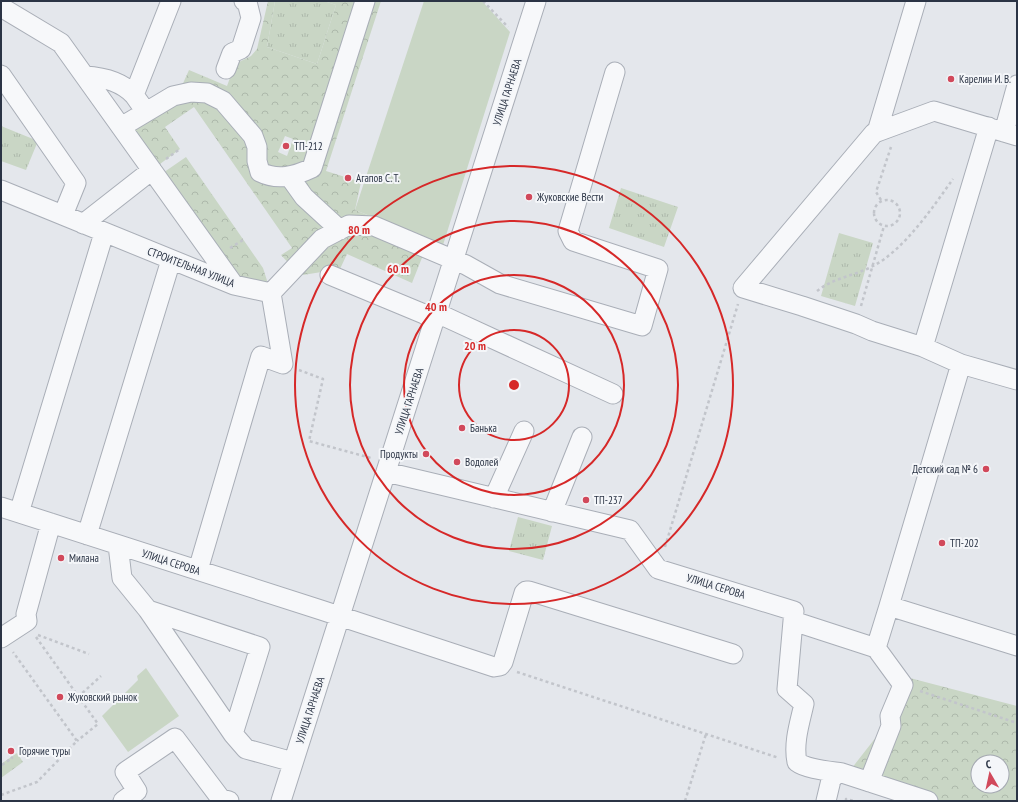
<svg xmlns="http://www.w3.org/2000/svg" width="1018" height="802" font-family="'PT Sans Narrow',sans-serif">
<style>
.grass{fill:#c9d6c5}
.forest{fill:url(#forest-crowns);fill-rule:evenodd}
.park{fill:url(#park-tufts)}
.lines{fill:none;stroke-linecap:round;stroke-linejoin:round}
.minor-casing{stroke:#a9aeb7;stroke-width:21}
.path{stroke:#c2c5cb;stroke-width:2.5;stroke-dasharray:3 3;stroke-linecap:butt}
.minor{stroke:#f7f8fa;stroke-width:19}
.ring{fill:none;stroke:#d62828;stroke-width:2}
.poi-dot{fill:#d1495b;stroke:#f4f6f9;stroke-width:1.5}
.labels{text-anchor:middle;stroke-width:4;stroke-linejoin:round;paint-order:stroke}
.poi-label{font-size:11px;fill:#2b3445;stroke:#f4f6f9;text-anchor:start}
.street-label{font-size:11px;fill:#2b3445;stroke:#f4f6f9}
.centre{fill:#d62828;stroke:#f4f6f9;stroke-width:2}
.ring-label{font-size:12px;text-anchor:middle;font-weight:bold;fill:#d62828;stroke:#f4f6f9;stroke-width:4;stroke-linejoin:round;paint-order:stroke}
</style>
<defs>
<pattern id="forest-crowns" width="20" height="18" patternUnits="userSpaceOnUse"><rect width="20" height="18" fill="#c9d6c5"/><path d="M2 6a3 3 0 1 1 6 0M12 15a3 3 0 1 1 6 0" fill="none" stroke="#adb8ab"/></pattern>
<pattern id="park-tufts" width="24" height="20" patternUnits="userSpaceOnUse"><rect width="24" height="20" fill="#c9d6c5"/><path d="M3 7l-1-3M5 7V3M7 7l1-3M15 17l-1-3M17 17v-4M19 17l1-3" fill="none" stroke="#adb8ab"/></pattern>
</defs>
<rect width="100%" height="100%" fill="#e4e7ec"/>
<path class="grass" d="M 424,1 L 482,1 L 510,32 L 443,245 L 355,210 Z
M 146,668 L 179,716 L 128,752 L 102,716 L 138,680 L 137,676 Z"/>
<path class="forest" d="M 268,1 L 275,1 L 267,47 L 317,64 L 336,5 L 324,1 L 381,1 L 326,171 L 361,182 L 355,210 L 429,240 L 412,283 L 347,254 L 340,269 L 303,275 L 301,272 L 294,269 L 281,255 L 292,248 L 194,107 L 165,127 L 180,149 L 152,170 L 121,127 L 180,90 L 189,70 L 227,86 L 235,64 L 251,56 L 257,49 ZM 285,136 L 293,139 L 287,156 L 278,152 Z
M 186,157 L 263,268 L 271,293 L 234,285 L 157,177 Z
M 906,677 L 1017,706 L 1017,801 L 915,801 L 841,782 L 880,732 ZM 978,762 L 1002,762 L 1002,786 L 978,786 Z
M 17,753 L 23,762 L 1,778 L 1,764 Z"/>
<path class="park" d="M 275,1 L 324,1 L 336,5 L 317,64 L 267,47 Z
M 1,126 L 38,141 L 26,170 L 1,161 Z
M 621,188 L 678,207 L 664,247 L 609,228 Z
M 839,233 L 873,243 L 855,306 L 821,296 Z
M 518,517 L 552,526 L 543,560 L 509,551 Z"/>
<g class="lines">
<defs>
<path id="minor" d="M 916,1 L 877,132 L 874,133 L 743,288 L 802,306 L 856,324 L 872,331 L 923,347 L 961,364 L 1017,380
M 1,7 L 61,43 L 234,285
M 226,69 L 232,53 L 241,49 L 251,18 L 247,2 L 244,1
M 1,75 L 76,183 L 63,215
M 85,76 C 103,77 121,81 134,95
M 146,112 L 134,95 L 171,1
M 121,127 L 173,96 L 191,92 L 207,93 L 223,101 L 253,136 L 257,147 L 257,161 L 260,172 C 278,181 295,176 312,168 L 365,1
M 877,132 L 934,111 L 1017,136
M 1004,132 L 1017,85
M 289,176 L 304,197 L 340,230
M 1,190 L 234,285 L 271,293 L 322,239 L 349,225 L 374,226 L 466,265 L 500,284 L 642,326 L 658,269 L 573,241 L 568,231 L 615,72
M 83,224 L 152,170
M 330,275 L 424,314 L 434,321
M 437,313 L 613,394
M 923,347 L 989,127
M 386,472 L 630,530 L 658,569 L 794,611 L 793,621 L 876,648 L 889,606 L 1017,646
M 494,498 L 524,431
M 1,507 L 321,610 L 494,667 L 500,666 L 503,662 L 524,593 L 526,591 L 529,591 L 733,654
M 552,512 L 582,437
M 19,513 L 104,233
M 87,535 L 171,260
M 118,545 L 122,578 L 148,610 L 233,734 L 246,749 L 293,762
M 198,570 L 261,356 L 283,364 L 271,293
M 889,606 L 961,364
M 148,610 L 260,647 L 233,734
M 793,621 L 787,689 L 804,704 C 800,722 793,743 797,762 C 806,769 829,771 842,773
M 1,638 L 27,621 L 26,614 L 51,523
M 869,782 L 891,726 L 890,716 L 903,685 L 876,648
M 123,801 L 137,791 L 125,772 L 175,738 L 221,799 L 229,801
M 281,801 L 536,1
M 826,801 L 831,780 L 836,774 L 842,773 L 928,801"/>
</defs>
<use href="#minor" class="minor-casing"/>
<path class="path" d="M 483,1 L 508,27
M 166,159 L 180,149
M874 213a13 13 0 1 1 26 0a13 13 0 1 1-26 0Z
M 881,200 L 876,192 L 891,147
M 230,248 L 243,240
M 817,291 C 833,278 854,276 873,266 C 904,250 933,207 953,179
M 861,306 L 884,226
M 299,370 L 323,379 L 309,441 L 371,458
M 665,547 L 738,304
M 38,635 L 89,654
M 36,637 L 98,724 L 77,741
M 517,672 L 779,758
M 920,691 L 1017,723
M 78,697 L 101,676
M 2,765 L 12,758 L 11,757
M 1,795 L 37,782 L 77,741 L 13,652
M 685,801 L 706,734
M 846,801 L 846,799 L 854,801"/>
<use href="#minor" class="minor"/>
</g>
<g class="ring">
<circle cx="514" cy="385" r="55"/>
<circle cx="514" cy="385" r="110"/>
<circle cx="514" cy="385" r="164"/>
<circle cx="514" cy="385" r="219"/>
</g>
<g class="poi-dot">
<circle cx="951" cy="79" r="4"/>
<circle cx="286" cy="146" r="4"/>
<circle cx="348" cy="178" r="4"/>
<circle cx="529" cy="197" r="4"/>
<circle cx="462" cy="428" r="4"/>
<circle cx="426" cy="454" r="4"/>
<circle cx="457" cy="462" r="4"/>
<circle cx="986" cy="469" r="4"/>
<circle cx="586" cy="500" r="4"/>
<circle cx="942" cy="543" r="4"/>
<circle cx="61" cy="558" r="4"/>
<circle cx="60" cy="697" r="4"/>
<circle cx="11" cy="751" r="4"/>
</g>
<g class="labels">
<g class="poi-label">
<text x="959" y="83">Карелин И. В.</text>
<text x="294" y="150">ТП-212</text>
<text x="356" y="182">Агапов С. Т.</text>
<text x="537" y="201">Жуковские Вести</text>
<text x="470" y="432">Банька</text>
<text x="418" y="458" text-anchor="end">Продукты</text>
<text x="465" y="466">Водолей</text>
<text x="978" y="473" text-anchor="end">Детский сад № 6</text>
<text x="594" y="504">ТП-237</text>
<text x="950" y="547">ТП-202</text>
<text x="69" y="562">Милана</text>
<text x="68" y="701">Жуковский рынок</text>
<text x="19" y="755">Горячие туры</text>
</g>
<g class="street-label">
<text transform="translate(507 92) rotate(-72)" y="4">УЛИЦА ГАРНАЕВА</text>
<text transform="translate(191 267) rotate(21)" y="4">СТРОИТЕЛЬНАЯ УЛИЦА</text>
<text transform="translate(409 401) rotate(-72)" y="4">УЛИЦА ГАРНАЕВА</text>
<text transform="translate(171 562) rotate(18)" y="4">УЛИЦА СЕРОВА</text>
<text transform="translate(716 586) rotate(17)" y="4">УЛИЦА СЕРОВА</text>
<text transform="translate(310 710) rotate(-72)" y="4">УЛИЦА ГАРНАЕВА</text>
</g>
</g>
<circle cx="514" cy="385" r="6" class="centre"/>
<g class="ring-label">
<text x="359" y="234">80 m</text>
<text x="398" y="273">60 m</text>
<text x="436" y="311">40 m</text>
<text x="475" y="350">20 m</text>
</g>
<rect width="1018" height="802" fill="none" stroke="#2b3445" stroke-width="4"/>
<g transform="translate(990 774) rotate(351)"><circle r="19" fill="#f4f6f9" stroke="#a4a8b1"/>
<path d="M0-3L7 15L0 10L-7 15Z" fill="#d1495b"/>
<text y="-6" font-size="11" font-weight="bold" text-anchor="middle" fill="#2b3445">С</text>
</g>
</svg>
